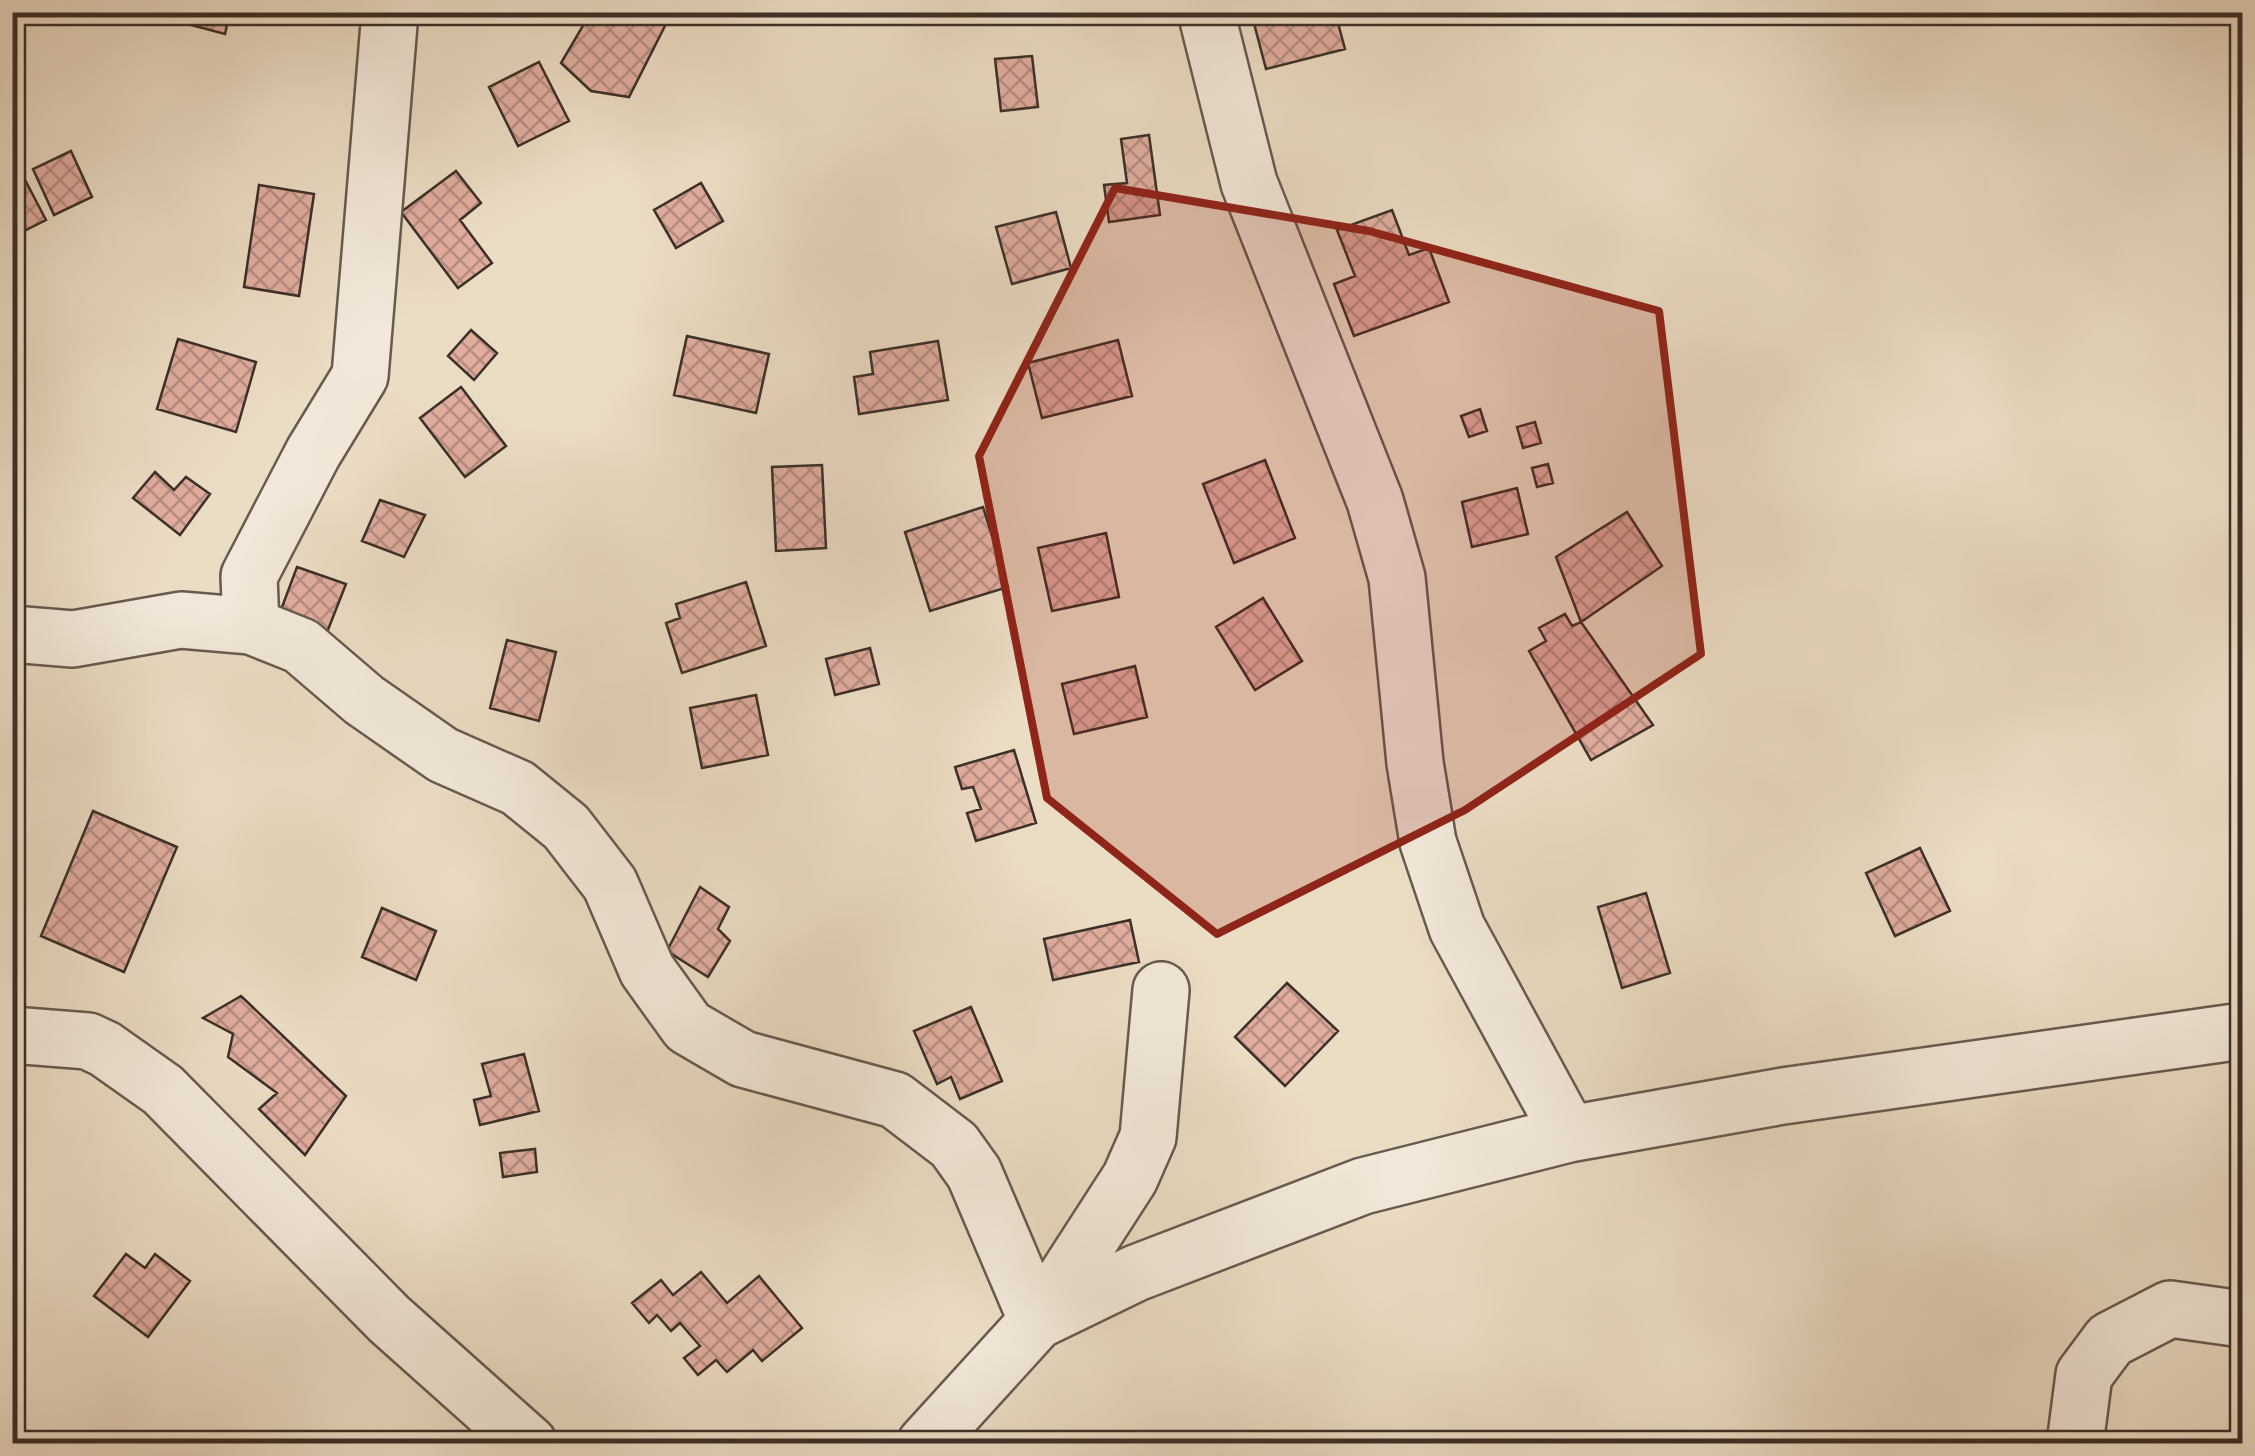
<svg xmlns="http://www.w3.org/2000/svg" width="2255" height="1456" font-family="'Gentium Book Plus',serif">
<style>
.building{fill:url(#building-cross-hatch);stroke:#3c2f29;stroke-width:2.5}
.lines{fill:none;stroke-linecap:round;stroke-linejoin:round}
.minor-casing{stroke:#685a50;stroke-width:60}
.minor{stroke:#f2e8d9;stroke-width:55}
.marked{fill:#8f2418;fill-opacity:0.2;stroke:#8f2418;stroke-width:8;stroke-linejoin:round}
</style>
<defs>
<pattern id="building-cross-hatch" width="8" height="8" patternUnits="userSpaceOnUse" patternTransform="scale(2.5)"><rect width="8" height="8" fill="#e0ad9f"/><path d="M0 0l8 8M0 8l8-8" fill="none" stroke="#b78d82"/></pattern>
</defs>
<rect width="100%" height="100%" fill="#ebdcc4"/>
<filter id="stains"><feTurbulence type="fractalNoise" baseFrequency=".002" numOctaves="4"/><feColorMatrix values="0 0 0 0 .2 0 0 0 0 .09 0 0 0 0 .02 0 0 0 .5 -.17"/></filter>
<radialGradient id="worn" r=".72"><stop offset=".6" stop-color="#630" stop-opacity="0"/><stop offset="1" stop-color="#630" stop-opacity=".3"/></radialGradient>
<path class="building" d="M 183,12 L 230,12 L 225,34 L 180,22 Z
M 591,12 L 672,12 L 629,97 L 591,91 L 561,63 Z
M 1251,12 L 1335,12 L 1345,49 L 1266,69 Z
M 1032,56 L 1038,107 L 1001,111 L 995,59 Z
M 539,62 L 569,121 L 518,146 L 489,87 Z
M 1149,135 L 1160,215 L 1109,222 L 1104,185 L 1127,183 L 1121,139 Z
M 71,151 L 92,197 L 54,215 L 33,169 Z
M 456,171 L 481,203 L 460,220 L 492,263 L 458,288 L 401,212 Z
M 23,176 L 46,220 L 12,237 L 12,181 Z
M 701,183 L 723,221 L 676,248 L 654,210 Z
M 259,185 L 314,194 L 299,296 L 244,287 Z
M 1392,210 L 1409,255 L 1429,248 L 1449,302 L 1354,336 L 1334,284 L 1355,276 L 1337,230 Z
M 1056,212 L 1071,268 L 1012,284 L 996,227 Z
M 471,330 L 497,353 L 474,380 L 448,356 Z
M 687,336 L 769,354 L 756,413 L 674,395 Z
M 178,339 L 256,362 L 236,432 L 157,409 Z
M 1118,340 L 1132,396 L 1042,418 L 1028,363 Z
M 938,341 L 948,400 L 859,414 L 854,377 L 873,374 L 870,352 Z
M 461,387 L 506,446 L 465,477 L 420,418 Z
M 1480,409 L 1487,431 L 1469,437 L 1461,416 Z
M 1535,422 L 1541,443 L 1523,448 L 1517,427 Z
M 1265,460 L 1295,538 L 1234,563 L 1203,484 Z
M 1548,464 L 1553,483 L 1537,487 L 1532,468 Z
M 822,465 L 826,548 L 776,551 L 772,467 Z
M 155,472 L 174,490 L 186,477 L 210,494 L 180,535 L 133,498 Z
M 1517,488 L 1528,534 L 1472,547 L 1462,502 Z
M 380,500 L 425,515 L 404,557 L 362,541 Z
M 983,507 L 1008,587 L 930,611 L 905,532 Z
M 1627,512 L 1662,566 L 1581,622 L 1556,557 Z
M 1106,533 L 1119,597 L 1052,611 L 1038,548 Z
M 297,567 L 346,584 L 322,645 L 276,623 Z
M 746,582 L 766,646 L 682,673 L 666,623 L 680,618 L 676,604 Z
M 1263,598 L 1302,661 L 1255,690 L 1216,627 Z
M 1565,614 L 1572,626 L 1581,622 L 1653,725 L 1591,760 L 1529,651 L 1546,641 L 1539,628 Z
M 507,640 L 556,652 L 539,721 L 490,708 Z
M 870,648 L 879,684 L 835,695 L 826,659 Z
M 1135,666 L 1147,717 L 1074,734 L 1062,684 Z
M 756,695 L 768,755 L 702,768 L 690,708 Z
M 1014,750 L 1036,823 L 976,841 L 967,813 L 981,809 L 973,787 L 962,789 L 955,767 Z
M 93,811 L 177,847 L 124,972 L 41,936 Z
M 1920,848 L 1950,911 L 1895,936 L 1866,873 Z
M 700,887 L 729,907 L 718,929 L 730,941 L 708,977 L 667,951 Z
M 1646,893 L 1670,973 L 1622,988 L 1598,907 Z
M 382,908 L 436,931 L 416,980 L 362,957 Z
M 1130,920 L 1139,962 L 1053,980 L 1044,939 Z
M 1287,983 L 1338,1031 L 1285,1086 L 1235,1037 Z
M 241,996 L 346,1096 L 305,1155 L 259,1109 L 277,1093 L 228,1057 L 233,1034 L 203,1018 Z
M 971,1007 L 1002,1081 L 960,1099 L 951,1077 L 937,1084 L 914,1031 Z
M 524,1054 L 539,1111 L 480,1125 L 474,1100 L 491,1096 L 482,1064 Z
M 535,1149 L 537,1172 L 503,1177 L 500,1153 Z
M 126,1254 L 145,1268 L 155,1254 L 190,1281 L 148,1337 L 94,1296 Z
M 701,1272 L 727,1303 L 759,1276 L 802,1328 L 762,1361 L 753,1350 L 727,1372 L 716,1360 L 698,1375 L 684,1358 L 700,1346 L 680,1323 L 671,1331 L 657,1315 L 649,1323 L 632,1303 L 661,1280 L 673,1295 Z"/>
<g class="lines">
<defs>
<path id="minor" d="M 1206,12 L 1249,183 L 1375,501 L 1397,578 L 1415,763 L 1428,842 L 1457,928 L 1569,1134
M 251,626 L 249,576 L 313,453 L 360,376 L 390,12
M 12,634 L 73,639 L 181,620 L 251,626 L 301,646 L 364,700 L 443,755 L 518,788 L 566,827 L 610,884 L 647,970 L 688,1027 L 743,1059 L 895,1100 L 954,1145 L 974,1173 L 1037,1321
M 12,1035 L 88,1041 L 105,1049 L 163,1090 L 389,1319 L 529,1444
M 1039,1319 L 1130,1178 L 1148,1137 L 1161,990
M 925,1444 L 1037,1321 L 1136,1273 L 1363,1186 L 1569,1134 L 1783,1096 L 2242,1031
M 2075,1444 L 2084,1375 L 2110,1340 L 2170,1309 L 2242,1319"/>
</defs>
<use href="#minor" class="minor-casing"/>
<use href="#minor" class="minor"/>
</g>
<path class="marked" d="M 1115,188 L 1369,231 L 1659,311 L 1701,654 L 1465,810 L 1217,934 L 1047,798 L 979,456 Z"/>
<rect width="2255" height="1456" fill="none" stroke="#ebdcc4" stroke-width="50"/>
<rect x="15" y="15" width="2225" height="1426" fill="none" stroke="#3c2f29" stroke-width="5"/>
<rect x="25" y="25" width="2205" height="1406" fill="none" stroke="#3c2f29" stroke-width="2.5"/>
<rect width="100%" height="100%" filter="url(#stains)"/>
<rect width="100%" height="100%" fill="url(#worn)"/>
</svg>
